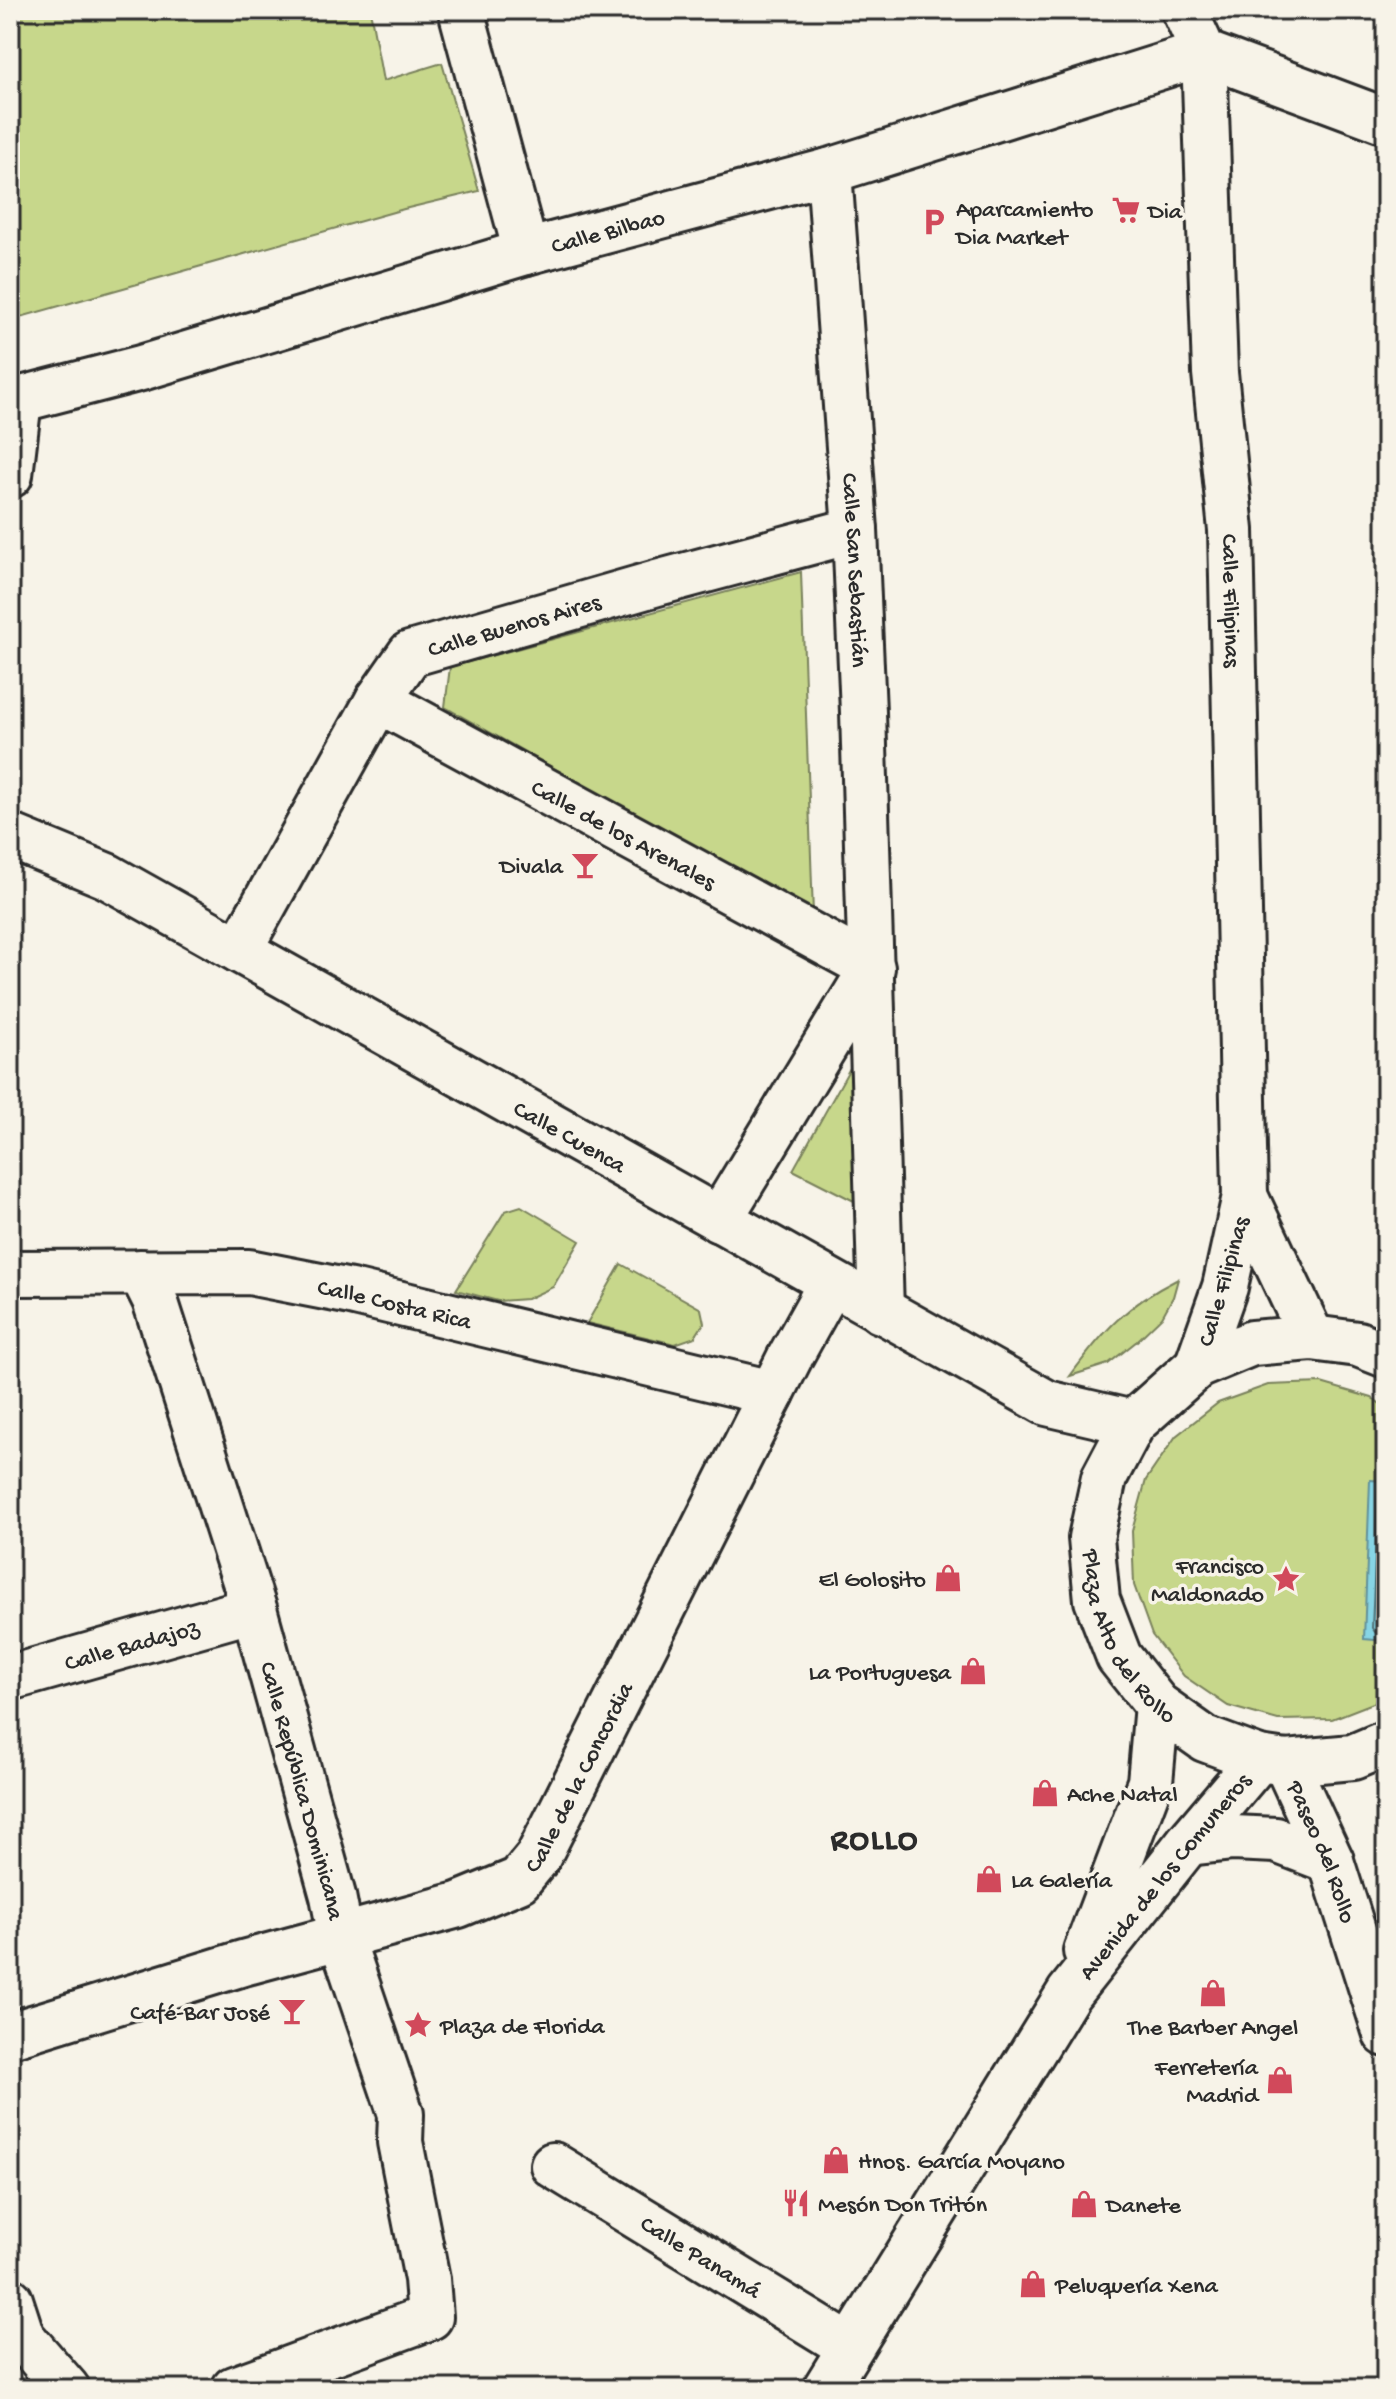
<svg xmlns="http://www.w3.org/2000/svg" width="1396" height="2399" font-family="'Gochi Hand',sans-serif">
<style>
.green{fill:#c7d78b;stroke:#79815b;stroke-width:2}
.water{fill:#87d5e5;stroke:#62919b;stroke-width:2}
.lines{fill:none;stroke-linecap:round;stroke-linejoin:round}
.shore{stroke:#506f75;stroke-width:2}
.minor-casing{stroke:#2b2b2b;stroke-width:50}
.major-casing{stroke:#2b2b2b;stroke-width:50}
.minor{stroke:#f7f3e8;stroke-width:44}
.major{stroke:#f7f3e8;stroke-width:44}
.labels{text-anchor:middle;stroke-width:7;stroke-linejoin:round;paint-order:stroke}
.poi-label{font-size:24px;fill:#2b2b2b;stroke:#f7f3e8;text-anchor:start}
.street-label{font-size:24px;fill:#2b2b2b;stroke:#f7f3e8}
.district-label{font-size:32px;font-weight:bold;letter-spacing:2px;fill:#2b2b2b;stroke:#f7f3e8}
</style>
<rect width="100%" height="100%" fill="#f7f3e8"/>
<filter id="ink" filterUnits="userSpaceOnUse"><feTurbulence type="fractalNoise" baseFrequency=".0125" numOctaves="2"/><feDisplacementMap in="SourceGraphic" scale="16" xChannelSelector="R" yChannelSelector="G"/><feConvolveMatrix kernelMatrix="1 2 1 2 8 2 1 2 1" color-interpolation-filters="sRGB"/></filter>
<g filter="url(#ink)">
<path class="green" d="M 10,10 L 370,10 L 383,81 L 442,63 L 479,191 L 404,209 L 10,320 Z
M 801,572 L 813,914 L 445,707 L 450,667 Z
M 851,1066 L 856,1202 L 793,1170 Z
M 521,1206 L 580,1241 L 553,1287 L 527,1299 L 498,1301 L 456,1290 L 505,1211 Z
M 621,1264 L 701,1309 L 704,1323 L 695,1337 L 675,1344 L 587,1323 Z
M 1178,1279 L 1173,1297 L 1162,1317 L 1137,1341 L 1108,1364 L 1070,1376 C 1105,1329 1125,1306 1178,1279 Z
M 1321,1383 L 1372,1398 L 1386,1408 L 1386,1698 L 1332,1719 L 1278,1720 L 1228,1706 L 1184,1676 L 1152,1635 L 1134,1585 L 1132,1531 L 1146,1480 L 1176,1436 L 1218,1403 L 1268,1385 Z"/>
<path class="water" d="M 1370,1480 L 1386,1481 L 1386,1641 L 1364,1639 Z"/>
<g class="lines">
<path class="shore" d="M 1386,1488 L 1380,1489 L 1378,1492 L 1372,1628 L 1375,1632 L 1386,1633
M 1386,1534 L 1383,1618 L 1386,1623"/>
<defs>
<g id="minor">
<path d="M 461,10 L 526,252"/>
<path id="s1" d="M 829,171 L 855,530 L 863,712 L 881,1311"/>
<path id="s2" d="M 10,402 L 141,368 L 526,252 L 829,171 L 1204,53 L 1386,121"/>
<path d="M 10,475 L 19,400"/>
<path id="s3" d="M 378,700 L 872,968 L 719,1220"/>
<path id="s4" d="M 10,836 L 107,876 L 1047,1403 L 1133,1423"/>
<path id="s5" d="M 239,950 L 378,700 L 410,654 L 657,583 L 855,530"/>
<path id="s6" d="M 141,1272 L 155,1300 L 254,1609 L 333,1896 L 341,1937 L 401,2114 L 400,2142 L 427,2279 L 430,2317 L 234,2389"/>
<path id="s7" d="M 10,1273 L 249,1272 L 351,1292 L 772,1393"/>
<path id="s8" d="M 10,1678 L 254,1609"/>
<path d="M 1188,1843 L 1233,1838 L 1276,1840 L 1331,1861"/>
<path id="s9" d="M 10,2035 L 243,1963 L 458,1905 L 519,1880 L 538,1857 L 790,1357 L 831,1283"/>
<path id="s10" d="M 553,2165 L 850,2347"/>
<path d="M 10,2300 L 22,2337 L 67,2389"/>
</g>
<g id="major">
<path id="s11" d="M 1184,10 L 1204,53 L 1215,373 L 1231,530 L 1245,1196 L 1225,1287 L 1197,1366"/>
<path d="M 1245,1196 L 1312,1338"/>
<path id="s12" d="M 1386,1355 L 1358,1344 L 1312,1338 L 1252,1343 L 1197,1366 L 1133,1423 L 1104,1478 L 1091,1538 L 1097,1600 L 1119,1657 L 1157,1705 L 1205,1739 L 1259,1759 L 1286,1763 L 1353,1757 L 1386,1743"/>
<path id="s13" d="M 1286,1763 L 1331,1861 L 1386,2034"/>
<path d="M 1086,1951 L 1150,1782 L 1157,1705"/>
<path id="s14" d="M 825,2389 L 1069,1993 L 1188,1843 L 1259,1759"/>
</g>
</defs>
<use href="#minor" class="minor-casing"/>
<use href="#major" class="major-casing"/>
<use href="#minor" class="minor"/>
<use href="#major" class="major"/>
</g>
</g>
<defs>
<symbol id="supermarket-bare" viewBox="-9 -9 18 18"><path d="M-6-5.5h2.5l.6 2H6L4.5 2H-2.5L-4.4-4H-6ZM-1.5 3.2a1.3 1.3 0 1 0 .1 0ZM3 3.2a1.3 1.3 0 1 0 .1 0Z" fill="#d1495b" stroke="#f7f3e8" stroke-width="2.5" paint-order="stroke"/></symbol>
<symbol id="parking-bare" viewBox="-9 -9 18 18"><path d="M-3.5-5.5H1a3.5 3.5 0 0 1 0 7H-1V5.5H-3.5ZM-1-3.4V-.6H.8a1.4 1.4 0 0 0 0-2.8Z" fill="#d1495b" stroke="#f7f3e8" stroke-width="2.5" paint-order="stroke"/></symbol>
<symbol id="bar-bare" viewBox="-9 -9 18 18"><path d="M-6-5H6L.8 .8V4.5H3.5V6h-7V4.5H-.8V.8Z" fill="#d1495b" stroke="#f7f3e8" stroke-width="2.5" paint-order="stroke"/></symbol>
<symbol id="shop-bare" viewBox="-9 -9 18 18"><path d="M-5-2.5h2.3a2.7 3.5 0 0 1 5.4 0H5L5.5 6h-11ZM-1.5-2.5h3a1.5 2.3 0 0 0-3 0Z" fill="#d1495b" stroke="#f7f3e8" stroke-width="2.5" paint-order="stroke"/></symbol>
<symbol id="sight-bare" viewBox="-9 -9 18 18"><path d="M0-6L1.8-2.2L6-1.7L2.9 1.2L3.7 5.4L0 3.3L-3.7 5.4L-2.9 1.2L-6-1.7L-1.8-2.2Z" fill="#d1495b" stroke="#f7f3e8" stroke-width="2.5" paint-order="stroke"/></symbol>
<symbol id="restaurant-bare" viewBox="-9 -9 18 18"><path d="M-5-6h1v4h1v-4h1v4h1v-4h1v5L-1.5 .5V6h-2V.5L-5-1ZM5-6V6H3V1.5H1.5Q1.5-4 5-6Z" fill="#d1495b" stroke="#f7f3e8" stroke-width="2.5" paint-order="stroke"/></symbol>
</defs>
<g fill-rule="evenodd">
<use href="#supermarket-bare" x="1106" y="190" width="40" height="40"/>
<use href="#parking-bare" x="914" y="202" width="40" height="40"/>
<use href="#bar-bare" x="565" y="845" width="40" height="40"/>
<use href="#shop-bare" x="928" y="1558" width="40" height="40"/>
<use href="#sight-bare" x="1266" y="1559" width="40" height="40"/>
<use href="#shop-bare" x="953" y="1651" width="40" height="40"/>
<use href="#shop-bare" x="1025" y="1773" width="40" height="40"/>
<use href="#shop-bare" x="969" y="1859" width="40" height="40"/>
<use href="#shop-bare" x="1193" y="1973" width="40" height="40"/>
<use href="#bar-bare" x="272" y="1991" width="40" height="40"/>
<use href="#sight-bare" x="398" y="2005" width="40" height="40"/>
<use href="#shop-bare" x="1260" y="2060" width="40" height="40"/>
<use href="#shop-bare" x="816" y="2140" width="40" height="40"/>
<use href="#restaurant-bare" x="776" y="2183" width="40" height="40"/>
<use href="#shop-bare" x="1064" y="2184" width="40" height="40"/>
<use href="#shop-bare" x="1013" y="2264" width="40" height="40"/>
</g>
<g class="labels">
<g class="poi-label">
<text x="956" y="216">Aparcamiento<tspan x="956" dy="28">Dia Market</tspan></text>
<text x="1148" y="218">Dia</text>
<text x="563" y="873" text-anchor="end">Divala</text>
<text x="1264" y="1573" text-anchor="end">Francisco<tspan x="1264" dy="28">Maldonado</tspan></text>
<text x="926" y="1586" text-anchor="end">El Golosito</text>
<text x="951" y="1679" text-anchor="end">La Portuguesa</text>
<text x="1067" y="1801">Ache Natal</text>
<text x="1011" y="1887">La Galería</text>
<text x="270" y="2019" text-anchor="end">Café-Bar José</text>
<text x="440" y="2033">Plaza de Florida</text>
<text x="1213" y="2034" text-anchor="middle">The Barber Angel</text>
<text x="1258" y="2074" text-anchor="end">Ferretería<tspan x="1258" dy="28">Madrid</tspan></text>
<text x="858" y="2168">Hnos. García Moyano</text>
<text x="818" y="2211">Mesón Don Tritón</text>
<text x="1106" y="2212">Danete</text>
<text x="1055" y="2292">Peluquería Xena</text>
</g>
<g class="street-label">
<text dy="8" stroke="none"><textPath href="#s2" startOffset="622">Calle Bilbao</textPath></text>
<text dy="8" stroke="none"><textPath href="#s1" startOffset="400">Calle San Sebastián</textPath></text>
<text dy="8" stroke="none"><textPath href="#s11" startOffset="596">Calle Filipinas</textPath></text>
<text dy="8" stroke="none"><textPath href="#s5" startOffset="450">Calle Buenos Aires</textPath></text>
<text dy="8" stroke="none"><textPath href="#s3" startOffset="280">Calle de los Arenales</textPath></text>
<text dy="8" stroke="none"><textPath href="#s4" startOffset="636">Calle Cuenca</textPath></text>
<text transform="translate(1222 1281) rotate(-74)" y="8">Calle Filipinas</text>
<text dy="8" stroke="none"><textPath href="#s7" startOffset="388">Calle Costa Rica</textPath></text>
<text dy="8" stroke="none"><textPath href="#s12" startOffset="514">Plaza Alto del Rollo</textPath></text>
<text dy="8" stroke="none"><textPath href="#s8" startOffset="126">Calle Badajoz</textPath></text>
<text dy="8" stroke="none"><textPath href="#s9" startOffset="652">Calle de la Concordia</textPath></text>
<text dy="8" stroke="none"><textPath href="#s6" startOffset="544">Calle República Dominicana</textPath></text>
<text dy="8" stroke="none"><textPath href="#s13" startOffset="96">Paseo del Rollo</textPath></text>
<text dy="8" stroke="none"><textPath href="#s14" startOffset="616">Avenida de los Comuneros</textPath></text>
<text dy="8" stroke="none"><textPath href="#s10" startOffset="174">Calle Panamá</textPath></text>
</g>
<g class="district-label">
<text x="875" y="1848">ROLLO</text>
</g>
</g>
<rect width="1396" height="2399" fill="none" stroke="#f7f3e8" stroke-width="40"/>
<rect x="20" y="20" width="1356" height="2359" fill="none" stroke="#2b2b2b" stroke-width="3" filter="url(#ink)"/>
</svg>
